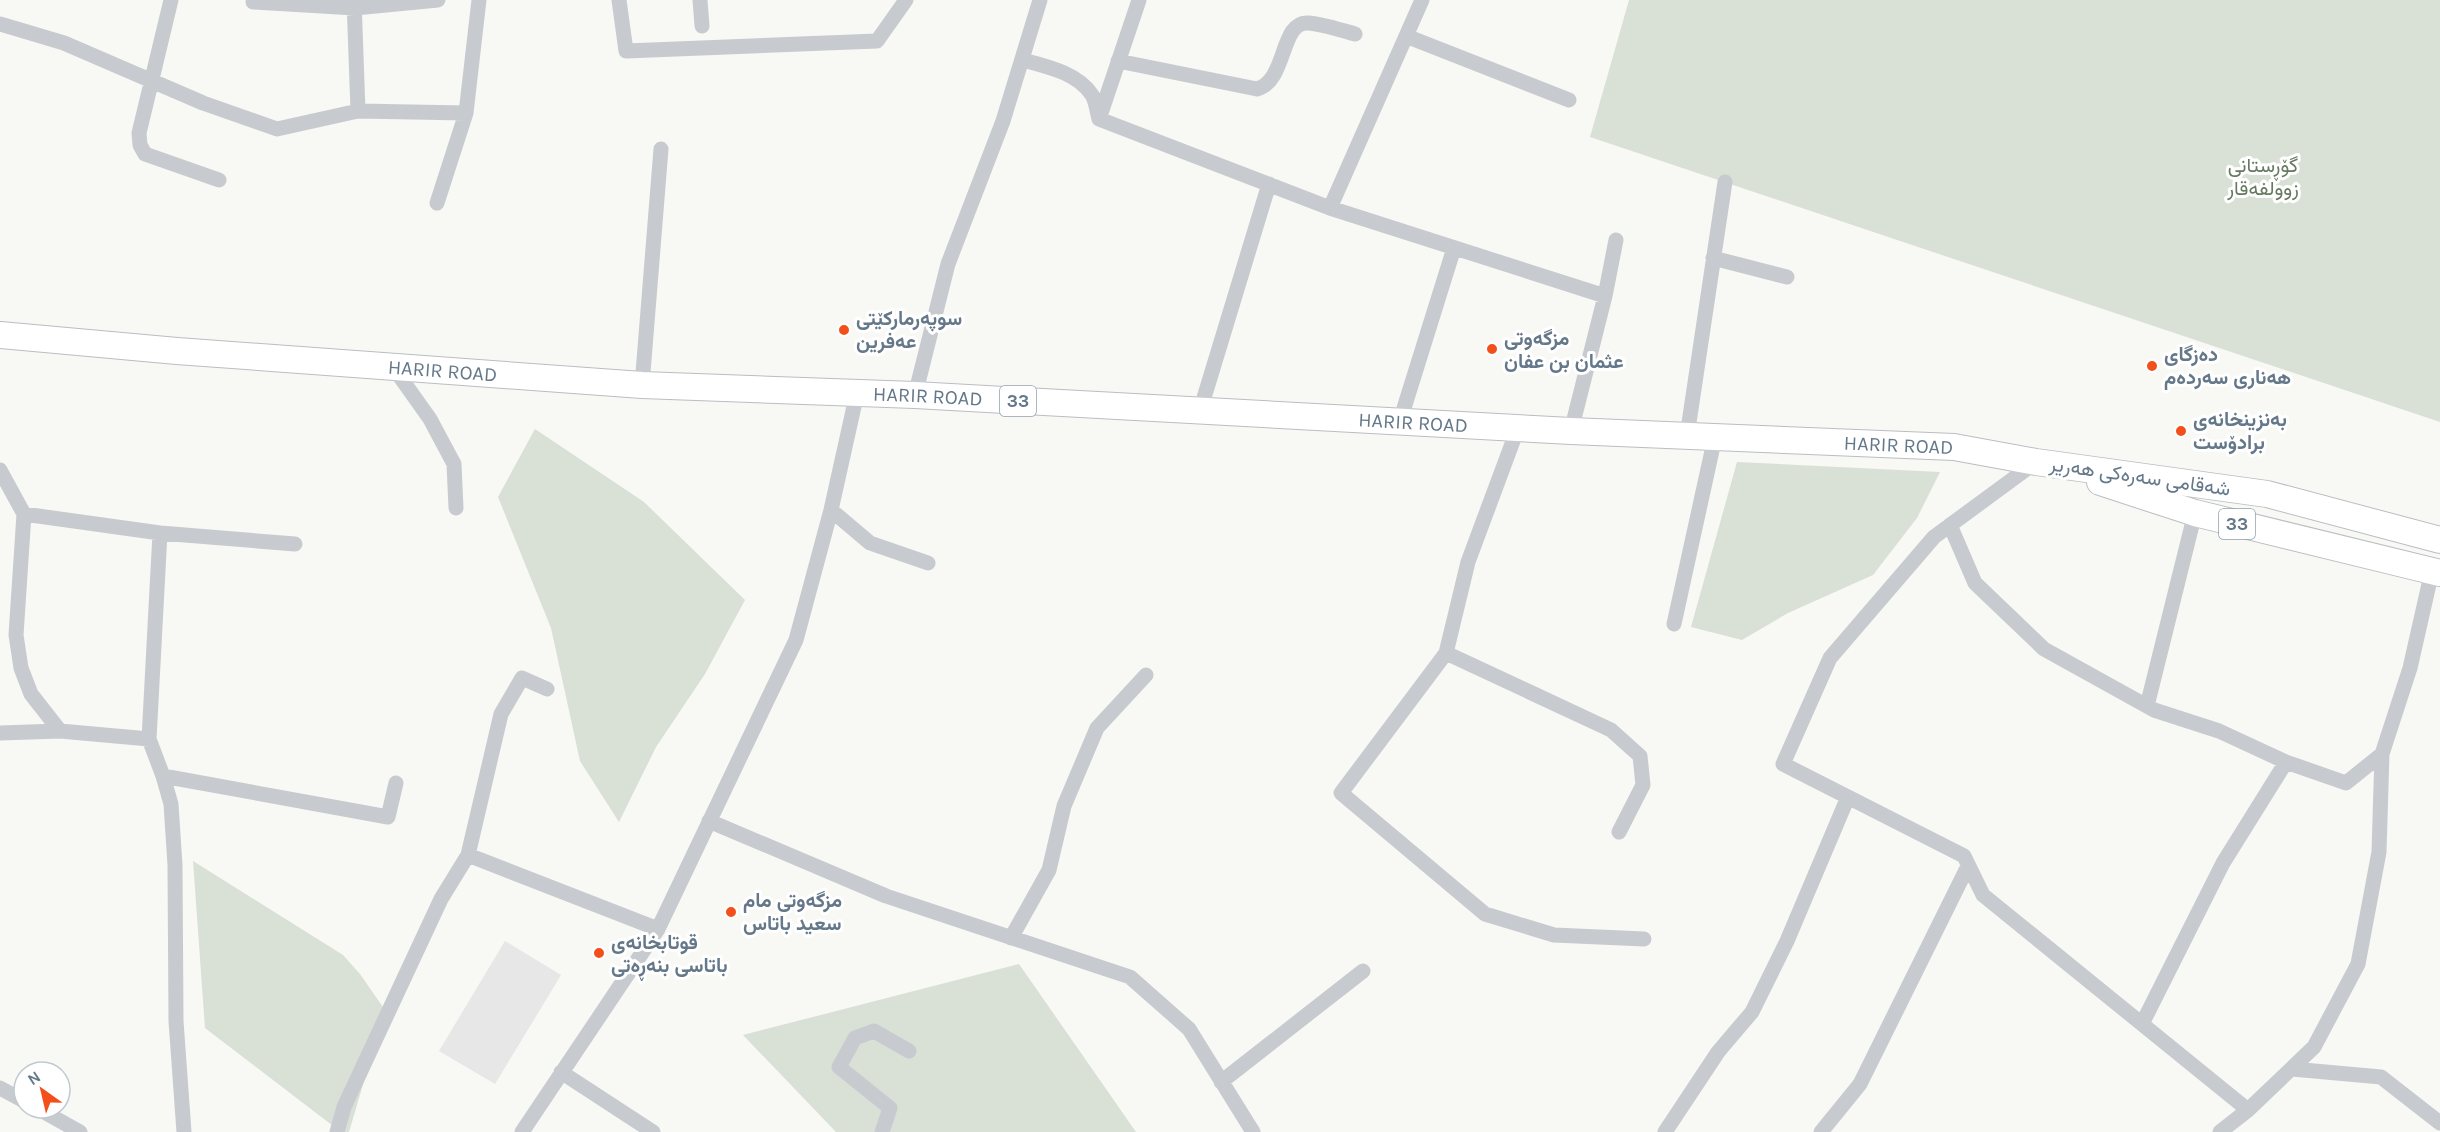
<svg xmlns="http://www.w3.org/2000/svg" width="2440" height="1132" font-family="Karla,Vazirmatn,sans-serif">
<style>
.built{fill:#e6e7e6}
.green{fill:#d9e0d5}
.lines{fill:none;stroke-linecap:round;stroke-linejoin:round}
.primary-casing{stroke:#babec2;stroke-width:28}
.minor{stroke:#c7cbcf;stroke-width:15}
.primary{stroke:#fff;stroke-width:26}
.poi-dot{fill:#f34f1a;stroke:#fff;stroke-width:2}
.labels{text-anchor:middle;stroke-width:6;stroke-linejoin:round;paint-order:stroke}
.shield{fill:#fff;stroke:#92a0ac;stroke-width:1.5}
.shield-label{font-size:18px;font-weight:bold;fill:#647889}
.park-label{font-size:20px;fill:#657a60;stroke:#fff}
.poi-label{font-size:20px;font-weight:bold;fill:#647889;stroke:#fff;text-anchor:start}
.street-label{font-size:20px;fill:#647889;stroke:#fff}
</style>
<rect width="100%" height="100%" fill="#f8f8f5"/>
<path class="built" d="M 505,941 L 561,975 L 495,1084 L 439,1051 Z"/>
<path class="green" d="M 1629,0 L 2440,0 L 2440,422 L 1590,137 Z
M 535,429 L 644,502 L 745,600 L 705,674 L 656,747 L 619,822 L 580,761 L 551,628 L 498,497 Z
M 1737,462 L 1940,472 L 1917,518 L 1873,575 L 1788,613 L 1742,640 L 1691,627 Z
M 193,861 L 343,955 L 360,974 L 385,1010 L 349,1132 L 341,1132 L 205,1028 Z
M 1019,964 L 1136,1132 L 836,1132 L 743,1035 Z"/>
<g class="lines">
<defs>
<g id="primary">
<path id="s1" d="M 0,335 L 177,351 L 642,385 L 915,395 L 1571,431 L 1954,447 L 2036,462 L 2267,494 L 2440,540"/>
<path d="M 2100,482 L 2195,513 L 2440,573"/>
</g>
</defs>
<use href="#primary" class="primary-casing"/>
<path class="minor" d="M 171,0 L 139,133 L 140,145 L 145,154 L 219,180
M 354,0 L 358,111
M 619,0 L 626,51 L 877,41 L 906,0
M 700,0 L 702,26
M 253,2 L 355,8 L 438,0
M 0,24 L 64,43 L 203,103 L 277,129 L 358,111 L 466,113
M 1406,36 L 1569,100
M 1023,60 C 1046,66 1078,73 1092,95 C 1096,101 1097,112 1099,119
M 1118,61 L 1257,89 C 1287,81 1280,21 1308,23 C 1323,24 1340,30 1355,34
M 1099,119 L 1330,208 L 1605,296
M 1099,119 L 1139,0
M 437,203 L 466,113 L 479,0
M 1330,208 L 1422,0
M 1713,258 L 1787,277
M 393,367 L 430,419 L 454,464 L 456,508
M 642,385 L 661,149
M 915,395 L 948,264 L 1003,121 L 1040,0
M 1200,411 L 1269,184
M 1400,421 L 1454,248
M 1513,427 L 1516,433 L 1468,562 L 1446,653 L 1611,730 L 1640,756 L 1643,785 L 1619,832
M 1571,431 L 1605,296 L 1616,240
M 1687,436 L 1725,182
M 2036,462 L 1934,537 L 1830,658 L 1783,764 L 1964,856 L 1983,895 L 2248,1110
M 0,470 L 24,514 L 16,635 L 21,668 L 31,694 L 60,731
M 831,510 L 870,543 L 928,563
M 24,514 L 160,533 L 295,544
M 1950,525 L 1975,583 L 2044,649 L 2154,710 L 2219,731 L 2286,762
M 160,533 L 149,739 L 163,776 L 171,804 L 175,865 L 176,1021 L 184,1132
M 1674,624 L 1715,437
M 1446,653 L 1341,793 L 1485,914 L 1554,935 L 1644,939
M 2147,706 L 2195,513
M 0,733 L 60,731 L 149,739
M 163,776 L 388,817 L 396,783
M 709,821 L 886,896 L 1130,977 L 1189,1029 L 1253,1132
M 468,855 L 501,714 L 522,678 L 547,689
M 1011,938 L 1049,870 L 1064,806 L 1097,728 L 1146,675
M 2142,1024 L 2223,863 L 2286,762 L 2346,783 L 2382,754
M 2292,1069 L 2381,1077 L 2440,1123
M 561,1072 L 653,1132
M 1221,1082 L 1363,971
M 0,1088 L 24,1101
M 37,1108 L 80,1132
M 337,1132 L 344,1107 L 441,899 L 468,855 L 658,929
M 522,1132 L 658,929 L 796,640 L 831,510 L 857,393
M 882,1132 L 890,1108 L 839,1067 L 855,1038 L 874,1031 L 909,1051
M 1665,1132 L 1718,1052 L 1752,1012 L 1787,941 L 1848,797
M 1821,1132 L 1860,1084 L 1968,866
M 2220,1132 L 2248,1110 L 2314,1047 L 2358,964 L 2379,852 L 2382,754 L 2410,668 L 2432,571"/>
<use href="#primary" class="primary"/>
</g>
<g class="poi-dot">
<circle cx="844" cy="330" r="6"/>
<circle cx="1492" cy="349" r="6"/>
<circle cx="2152" cy="366" r="6"/>
<circle cx="2181" cy="431" r="6"/>
<circle cx="731" cy="912" r="6"/>
<circle cx="599" cy="953" r="6"/>
</g>
<g class="labels">
<g class="shield">
<rect x="1000" y="386" width="36" height="30" rx="4.5"/>
<rect x="2219" y="509" width="36" height="30" rx="4.5"/>
</g>
<g class="shield-label">
<text x="1018" y="407">33</text>
<text x="2237" y="530">33</text>
</g>
<g class="park-label">
<text x="2263" y="172">گۆڕستانی<tspan x="2263" dy="23">زوولفەقار</tspan></text>
</g>
<g class="poi-label">
<text x="856" y="325">سوپەرمارکێتی<tspan x="856" dy="23">عەفرین</tspan></text>
<text x="1504" y="345">مزگەوتی<tspan x="1504" dy="23">عثمان بن عفان</tspan></text>
<text x="2164" y="361">دەزگای<tspan x="2164" dy="23">هەناری سەردەم</tspan></text>
<text x="2193" y="426">بەنزینخانەی<tspan x="2193" dy="23">برادۆست</tspan></text>
<text x="743" y="907">مزگەوتی مام<tspan x="743" dy="23">سعید باتاس</tspan></text>
<text x="611" y="949">قوتابخانەی<tspan x="611" dy="23">باتاسی بنەڕەتی</tspan></text>
</g>
<g class="street-label">
<text dy="7" stroke="none"><textPath href="#s1" startOffset="444">HARIR ROAD</textPath></text>
<text dy="7" stroke="none"><textPath href="#s1" startOffset="930">HARIR ROAD</textPath></text>
<text dy="7" stroke="none"><textPath href="#s1" startOffset="1416">HARIR ROAD</textPath></text>
<text dy="7" stroke="none"><textPath href="#s1" startOffset="1902">HARIR ROAD</textPath></text>
<text transform="translate(2140 476) rotate(8)" y="7">شەقامی سەرەکی هەریر</text>
</g>
</g>
<g transform="translate(42 1090) rotate(326)"><circle r="28" fill="#ffffff" stroke="#c1c9d0" stroke-width="1.5"/>
<path d="M0-4.5L10 22L0 15L-10 22Z" fill="#f34f1a"/>
<text y="-9" font-size="16" font-weight="bold" text-anchor="middle" fill="#647889">N</text>
</g>
</svg>
